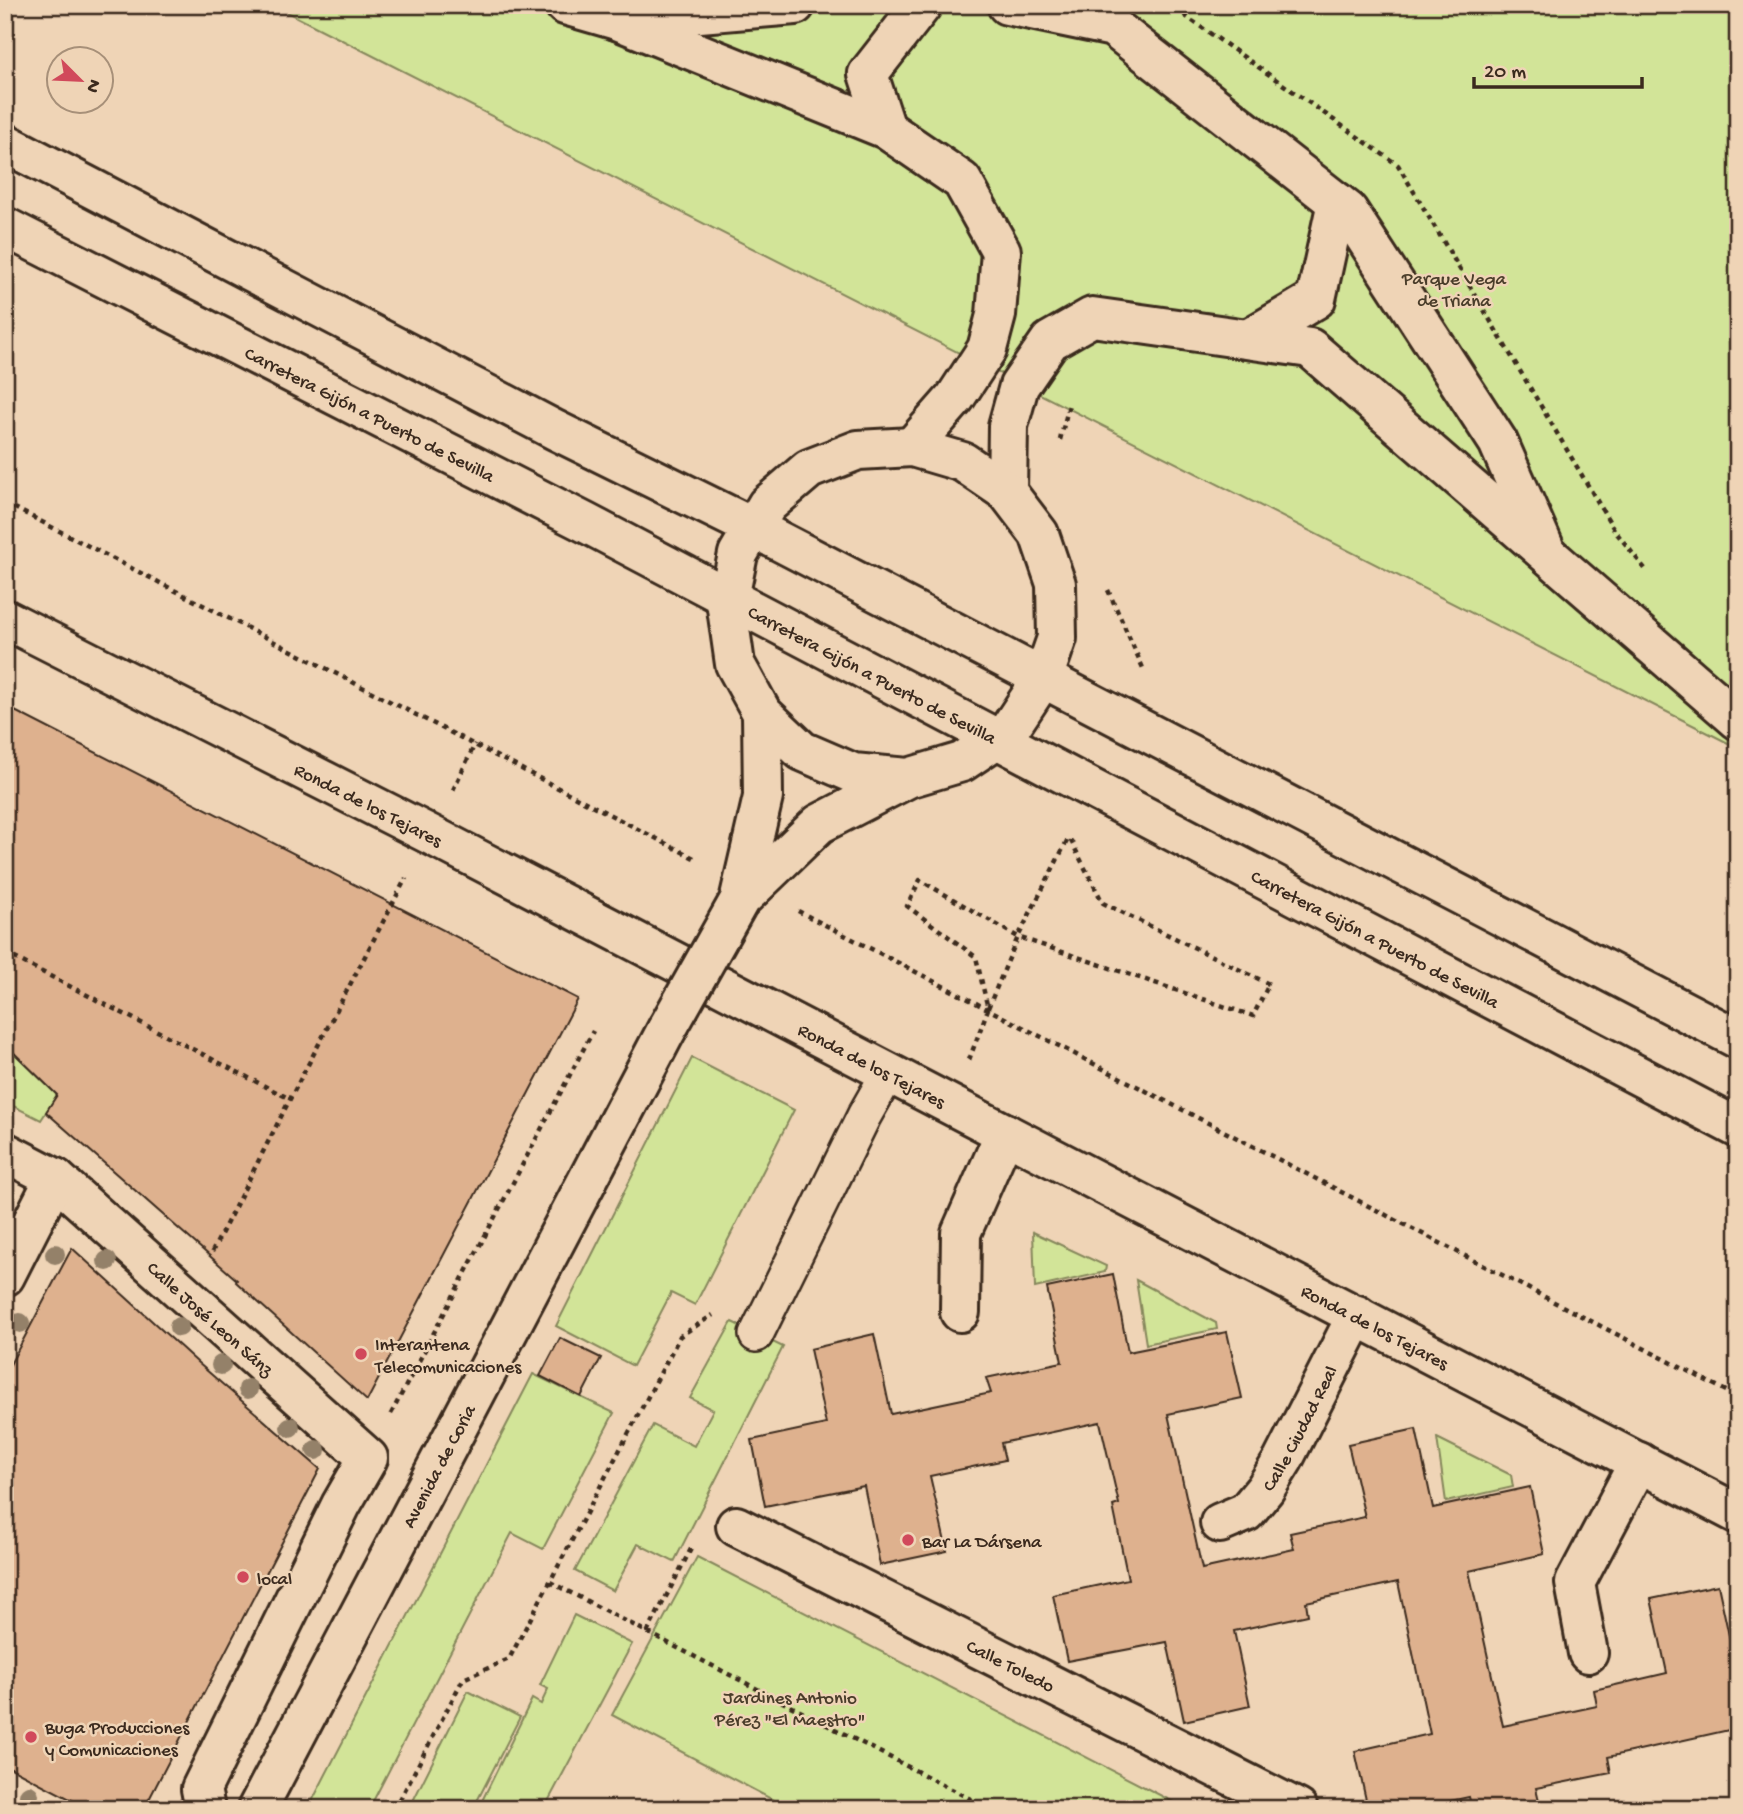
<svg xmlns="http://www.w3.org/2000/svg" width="1743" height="1814" font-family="'Gochi Hand',sans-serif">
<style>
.green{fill:#d2e498;stroke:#86875b;stroke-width:2}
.building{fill:#deb18e;stroke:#3b2a1e;stroke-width:2}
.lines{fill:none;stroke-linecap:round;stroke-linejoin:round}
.service-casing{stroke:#3b2a1e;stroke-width:38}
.pedestrian-casing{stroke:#3b2a1e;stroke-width:44}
.minor-casing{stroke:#3b2a1e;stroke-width:44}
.tertiary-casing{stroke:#3b2a1e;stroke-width:44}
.trunk-casing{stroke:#3b2a1e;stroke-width:44}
.path{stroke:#3b2a1e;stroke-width:4.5;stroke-dasharray:5 5;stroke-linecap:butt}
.service{stroke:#efd4b6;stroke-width:33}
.pedestrian{stroke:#efd4b6;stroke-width:38}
.minor{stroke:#efd4b6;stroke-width:38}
.tertiary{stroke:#efd4b6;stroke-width:38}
.trunk{stroke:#efd4b6;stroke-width:38}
.minor-bridge-casing{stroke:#3b2a1e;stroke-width:44;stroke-linecap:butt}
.minor-bridge{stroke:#efd4b6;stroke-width:38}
.tree{fill:#948169}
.poi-dot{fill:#d1495b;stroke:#efd4b6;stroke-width:2.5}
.labels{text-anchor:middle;stroke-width:5;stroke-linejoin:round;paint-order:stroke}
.park-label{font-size:19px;fill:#4a3d2a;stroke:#efd4b6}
.street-label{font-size:19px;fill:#3b2a1e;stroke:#efd4b6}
.poi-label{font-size:19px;fill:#3b2a1e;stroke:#efd4b6;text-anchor:start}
</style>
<rect width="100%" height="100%" fill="#efd4b6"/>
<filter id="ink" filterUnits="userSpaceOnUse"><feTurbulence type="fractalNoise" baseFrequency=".0143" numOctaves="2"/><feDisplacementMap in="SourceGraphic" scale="14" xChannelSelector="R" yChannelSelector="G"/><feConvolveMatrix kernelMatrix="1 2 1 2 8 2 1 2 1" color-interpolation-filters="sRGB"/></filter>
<g filter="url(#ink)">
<path class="green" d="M 273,5 L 1738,5 L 1738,748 Z
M 5,1044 L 57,1095 L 41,1120 L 5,1102 Z
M 692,1058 L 794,1110 L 695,1305 L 671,1293 L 633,1366 L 556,1326 Z
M 1033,1232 L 1106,1266 L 1105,1272 L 1035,1288 Z
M 1136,1280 L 1216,1323 L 1217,1329 L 1146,1344 Z
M 732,1322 L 783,1347 L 674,1562 L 638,1544 L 613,1591 L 575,1571 L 653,1425 L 694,1446 L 713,1410 L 690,1398 Z
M 533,1374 L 614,1413 L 543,1549 L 512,1533 L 369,1809 L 308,1809 Z
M 1437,1438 L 1511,1475 L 1513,1487 L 1446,1502 Z
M 697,1557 L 1187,1809 L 790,1809 L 612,1715 Z
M 574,1615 L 632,1644 L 544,1809 L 478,1809 L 532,1699 L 541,1704 L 548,1689 L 540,1685 Z
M 468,1691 L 520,1717 L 473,1809 L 409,1809 Z"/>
<path class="building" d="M 5,706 L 578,999 L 367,1401 L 236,1282 L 237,1280 L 46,1112 L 57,1095 L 5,1044 Z
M 72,1248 L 197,1362 L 320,1469 L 144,1809 L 89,1809 L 5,1765 L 5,1374 Z
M 1113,1274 L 1128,1352 L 1227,1332 L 1242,1398 L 1168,1414 L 1202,1569 L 1294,1549 L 1290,1533 L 1365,1517 L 1348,1444 L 1416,1429 L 1433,1508 L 1530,1487 L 1544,1554 L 1469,1571 L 1503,1726 L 1597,1706 L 1594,1690 L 1667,1673 L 1651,1599 L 1718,1585 L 1738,1677 L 1738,1728 L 1608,1757 L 1611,1773 L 1536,1788 L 1541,1809 L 1472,1809 L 1469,1797 L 1414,1809 L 1368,1809 L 1355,1751 L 1430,1734 L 1398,1582 L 1306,1602 L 1308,1615 L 1234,1631 L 1250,1706 L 1184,1721 L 1167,1642 L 1067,1661 L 1053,1595 L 1128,1579 L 1113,1506 L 1119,1504 L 1100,1422 L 1001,1443 L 1005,1460 L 930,1476 L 947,1551 L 880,1565 L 864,1486 L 765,1506 L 752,1440 L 826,1424 L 810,1349 L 874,1334 L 891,1414 L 991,1393 L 986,1378 L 1062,1362 L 1047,1288 Z
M 560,1338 L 601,1358 L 581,1397 L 540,1376 Z"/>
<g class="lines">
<defs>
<path id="service" d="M 756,1335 L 864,1116 L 889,1072"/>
<g id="pedestrian">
<path id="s1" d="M 736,1526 L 1298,1809"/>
</g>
<g id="minor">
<path d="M 565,5 L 617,20 L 795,5"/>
<path d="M 1007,5 L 1113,27 L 1348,211 L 1498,442 L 1544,547"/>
<path d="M 617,20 L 886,129 L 962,181 L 1001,251 L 996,315 L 987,349 L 955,398 L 912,447"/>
<path d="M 886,129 L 868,74 L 922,5"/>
<path d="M 1248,339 L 1316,299 L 1337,202"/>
<path d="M 1007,492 L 1008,426 L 1019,386 L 1050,341 L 1092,317 L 1310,348 L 1738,720"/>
<path d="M 739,901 L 819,824 L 908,778 L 962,762 L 1008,731 L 1043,678 L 1057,638 L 1056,584 L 1039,534 L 1007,492 L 963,462 L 912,447 L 858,450 L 809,469 L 767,505 L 738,554 L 727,608 L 735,664 L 762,713 L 802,751 L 853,773 L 908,778"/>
<path d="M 739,901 L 763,797 L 762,713"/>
<path id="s2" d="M 5,1152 L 55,1178 L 368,1458 L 341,1505 L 201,1789 L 205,1809"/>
<path d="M 5,1276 L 55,1178"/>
<path d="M 960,1312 L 961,1233 L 1005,1133"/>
<path id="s3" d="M 1220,1523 L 1246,1512 L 1265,1489 L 1283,1460 L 1357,1315"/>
<path d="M 1588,1653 L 1575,1583 L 1639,1462"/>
<path id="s4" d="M 257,1809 L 667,1029"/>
</g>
<g id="tertiary">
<path id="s5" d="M 5,619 L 431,835 L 1738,1514"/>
</g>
<g id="trunk">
<path d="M 5,143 L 555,430 L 754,528 L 1738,1039"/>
<path id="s6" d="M 5,227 L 586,523 L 1738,1128"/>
</g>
</defs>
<use href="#service" class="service-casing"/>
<use href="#pedestrian" class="pedestrian-casing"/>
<use href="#minor" class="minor-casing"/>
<use href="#tertiary" class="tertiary-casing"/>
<use href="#trunk" class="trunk-casing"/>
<path class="path" d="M 1184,15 L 1398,165 L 1615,531 L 1646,570
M 1060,440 L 1069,405
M 5,503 L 698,860
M 1108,590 L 1143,668
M 453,790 L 475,744
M 798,911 L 1738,1397
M 5,953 L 290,1099
M 988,1008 L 1018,937 L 1069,837
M 969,1060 L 988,1009 L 976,957 L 907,906 L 920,880 L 1018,937 L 1253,1016 L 1269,984 L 1103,903 L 1069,837
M 212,1252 L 290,1099 L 406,878
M 391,1414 L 593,1031
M 550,1582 L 990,1809
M 647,1633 L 692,1547
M 395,1809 L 463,1679 L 509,1659 L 680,1336 L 713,1315"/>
<use href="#service" class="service"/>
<use href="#pedestrian" class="pedestrian"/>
<use href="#minor" class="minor"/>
<use href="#tertiary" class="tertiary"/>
<use href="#trunk" class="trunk"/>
<defs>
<path id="minor-bridge" d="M 667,1029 L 739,901"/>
</defs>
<use href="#minor-bridge" class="minor-bridge-casing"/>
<use href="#minor-bridge" class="minor-bridge"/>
</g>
<g class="tree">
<circle cx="55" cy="1254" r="10"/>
<circle cx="107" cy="1261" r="10"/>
<circle cx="20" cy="1323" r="10"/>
<circle cx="179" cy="1327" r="10"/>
<circle cx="221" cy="1365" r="10"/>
<circle cx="248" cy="1389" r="10"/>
<circle cx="290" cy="1427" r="10"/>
<circle cx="316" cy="1450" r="10"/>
<circle cx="29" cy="1795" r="10"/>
</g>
</g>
<g class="poi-dot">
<circle cx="361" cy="1354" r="7"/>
<circle cx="908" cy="1540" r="7"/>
<circle cx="243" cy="1577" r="7"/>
<circle cx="31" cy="1737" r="7"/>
</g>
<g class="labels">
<g class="park-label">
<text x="1454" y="284">Parque Vega<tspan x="1454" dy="22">de Triana</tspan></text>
<text x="790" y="1703">Jardines Antonio<tspan x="790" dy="22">Pérez "El Maestro"</tspan></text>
</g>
<g class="street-label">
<text dy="7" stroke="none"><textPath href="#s6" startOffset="410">Carretera Gijón a Puerto de Sevilla</textPath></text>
<text dy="7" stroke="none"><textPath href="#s6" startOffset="976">Carretera Gijón a Puerto de Sevilla</textPath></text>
<text dy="7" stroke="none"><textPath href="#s5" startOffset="408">Ronda de los Tejares</textPath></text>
<text dy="7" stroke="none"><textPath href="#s6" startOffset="1544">Carretera Gijón a Puerto de Sevilla</textPath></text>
<text dy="7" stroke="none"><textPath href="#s5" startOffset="975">Ronda de los Tejares</textPath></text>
<text dy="7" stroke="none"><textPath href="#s2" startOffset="266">Calle José Leon Sánz</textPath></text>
<text dy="7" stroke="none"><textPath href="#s5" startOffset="1542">Ronda de los Tejares</textPath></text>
<text dy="7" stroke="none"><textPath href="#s3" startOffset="128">Calle Ciudad Real</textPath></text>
<text dy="7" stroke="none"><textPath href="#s4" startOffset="388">Avenida de Coria</textPath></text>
<text dy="7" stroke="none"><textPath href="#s1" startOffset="308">Calle Toledo</textPath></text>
</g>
<g class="poi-label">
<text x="375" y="1350">Interantena<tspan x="375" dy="22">Telecomunicaciones</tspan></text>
<text x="922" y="1547">Bar La Dársena</text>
<text x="257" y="1584">local</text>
<text x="45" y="1733">Buga Producciones<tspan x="45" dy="22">y Comunicaciones</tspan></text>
</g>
</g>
<rect width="1743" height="1814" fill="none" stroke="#efd4b6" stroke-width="28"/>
<rect x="14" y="14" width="1715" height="1786" fill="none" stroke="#3b2a1e" stroke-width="2.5" filter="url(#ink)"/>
<g transform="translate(80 80) rotate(114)"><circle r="33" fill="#efd4b6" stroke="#a79079" stroke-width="2"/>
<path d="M0-5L12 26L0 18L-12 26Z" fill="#d1495b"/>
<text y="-10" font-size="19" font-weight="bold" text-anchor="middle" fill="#3b2a1e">N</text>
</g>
<path d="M1474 77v10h168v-10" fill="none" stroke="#3b2a1e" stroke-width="3.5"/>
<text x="1484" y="77" font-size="21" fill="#3b2a1e" stroke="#efd4b6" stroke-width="5" paint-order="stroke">20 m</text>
</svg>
